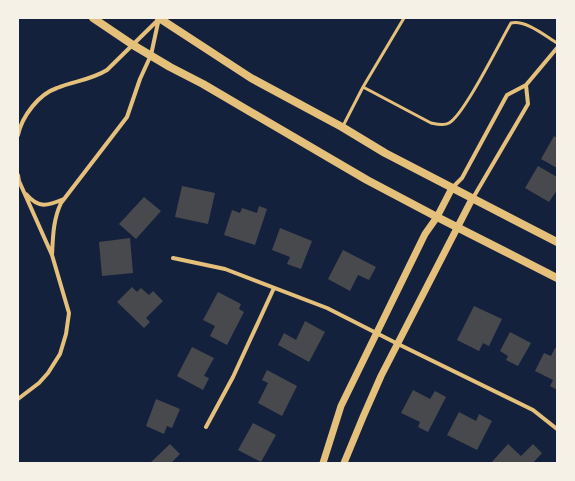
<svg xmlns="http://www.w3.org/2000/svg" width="575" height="481" font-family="Bitter,serif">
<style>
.building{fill:#48494c}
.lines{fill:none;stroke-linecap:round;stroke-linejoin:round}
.service{stroke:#e5c07b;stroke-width:3}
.minor{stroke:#e5c07b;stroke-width:4}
.tertiary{stroke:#e5c07b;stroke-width:7}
.secondary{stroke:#e5c07b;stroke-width:8}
</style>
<rect width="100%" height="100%" fill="#14213d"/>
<path class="building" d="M 554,136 L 557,138 L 557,168 L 541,159 Z
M 538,166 L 557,177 L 557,190 L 549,202 L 525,188 Z
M 182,186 L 215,193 L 208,224 L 175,217 Z
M 144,197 L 161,211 L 136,239 L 119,224 Z
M 259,206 L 267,209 L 255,245 L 224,235 L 232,210 L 240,213 L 242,208 L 257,213 Z
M 280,228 L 312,241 L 301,269 L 287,264 L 290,257 L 272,250 Z
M 130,238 L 133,273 L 102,276 L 99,242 Z
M 343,250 L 376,267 L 369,280 L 358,275 L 350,291 L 328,279 Z
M 132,287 L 137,292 L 141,288 L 149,295 L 153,291 L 163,301 L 146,318 L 150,322 L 144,328 L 117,302 Z
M 218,292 L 241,304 L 239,309 L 244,312 L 227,345 L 210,336 L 215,326 L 203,320 Z
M 474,306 L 502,319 L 489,346 L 483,343 L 479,351 L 457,340 Z
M 305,321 L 325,332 L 309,362 L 278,345 L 284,333 L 296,340 Z
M 510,332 L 531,343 L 518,366 L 506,360 L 508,356 L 500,351 Z
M 192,347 L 214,358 L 204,376 L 209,378 L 203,390 L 177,376 Z
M 555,348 L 557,349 L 557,390 L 550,386 L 553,380 L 535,371 L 544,353 L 551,356 Z
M 267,370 L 297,386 L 282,416 L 258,403 L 268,383 L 262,380 Z
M 413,390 L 430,399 L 435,391 L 446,397 L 428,432 L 418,427 L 420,422 L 401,413 Z
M 156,399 L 180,409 L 172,428 L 167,426 L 164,434 L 146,426 Z
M 459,412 L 476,421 L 479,414 L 492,421 L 477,450 L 447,435 Z
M 253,423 L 276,435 L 261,462 L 238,450 Z
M 170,444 L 180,454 L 172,462 L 174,463 L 150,463 Z
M 508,444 L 521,456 L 533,444 L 542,453 L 533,463 L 491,463 Z"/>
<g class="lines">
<path class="service" d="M 363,87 L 404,18
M 343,126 L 363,87 L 431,123 C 436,124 444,126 449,123 C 464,115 500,42 511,23 C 526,20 544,35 557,43"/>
<path class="minor" d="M 18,135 C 22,116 39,94 57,88 C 74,81 91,80 107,70 L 159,19
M 18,175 L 19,181 L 52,255 L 69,313 L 66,334 L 60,354 L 48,373 L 39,383 L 18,399
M 452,188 L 462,178 L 507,95 L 526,85 L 557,48
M 26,194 C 39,209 47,206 64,199
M 473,198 L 528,104 L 526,85
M 52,255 C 53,237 53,220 61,203 L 127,117 L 140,79 L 151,55 L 159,18
M 173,258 L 225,269 L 327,308 L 398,344 L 533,410 L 557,429
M 206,427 L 233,377 L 274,288"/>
<path class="tertiary" d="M 323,463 L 341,406 L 425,234 L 437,217 L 452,188
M 344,463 L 363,417 L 381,376 L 472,199"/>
<path class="secondary" d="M 93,18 L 133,45 L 170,67 L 203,84 L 367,180 L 437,217 L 557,278
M 159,18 L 251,78 L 342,127 L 385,153 L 557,242"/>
</g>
<rect width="575" height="481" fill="none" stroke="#f6f1e7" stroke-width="38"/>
</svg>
